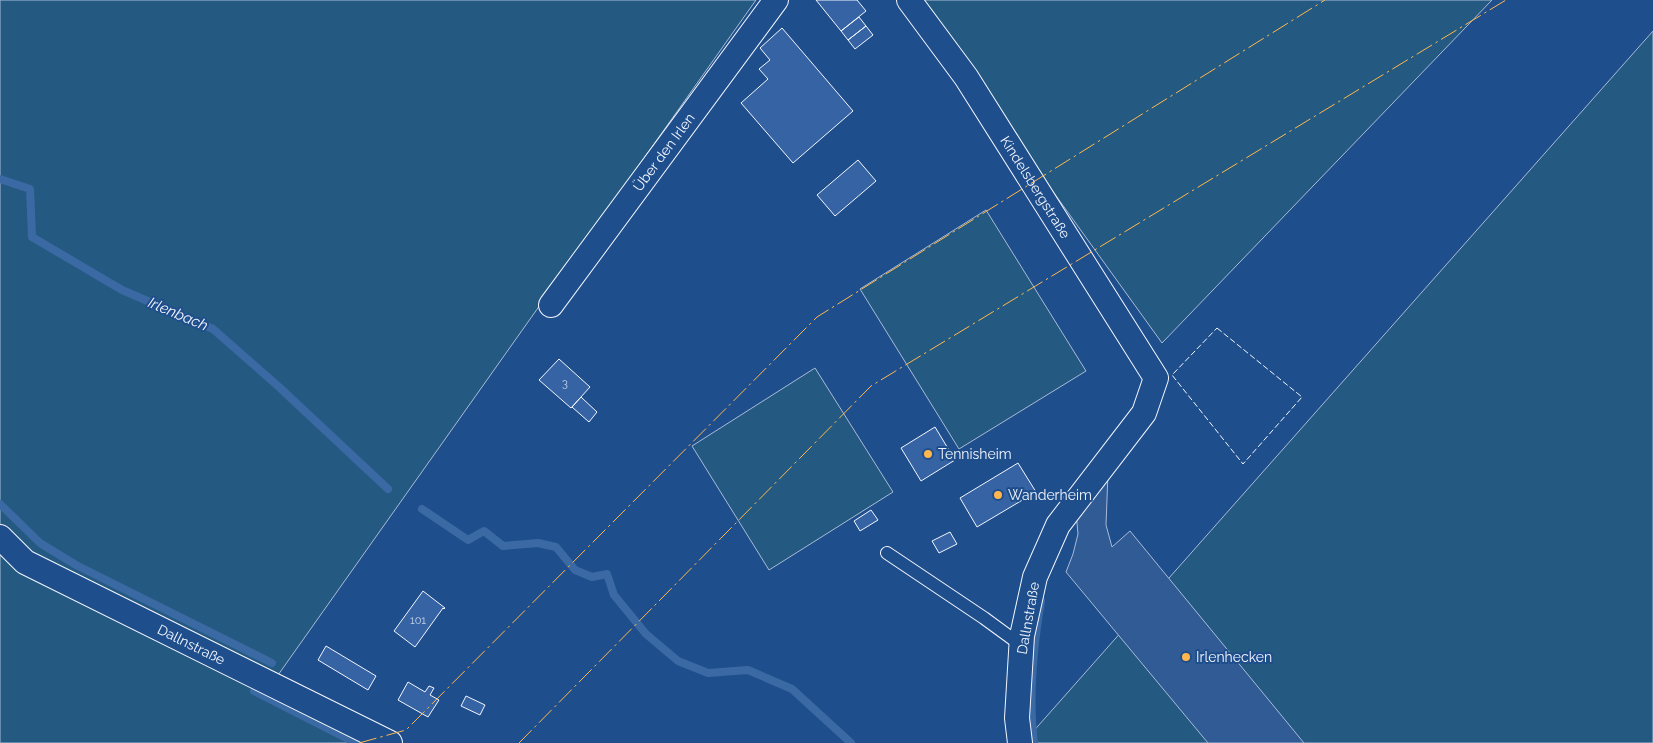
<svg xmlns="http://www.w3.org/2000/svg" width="1653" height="743" font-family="Raleway,sans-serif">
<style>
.green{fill:#245a82;stroke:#a8bbd7}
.parking{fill:#305b95;stroke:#a8bbd7}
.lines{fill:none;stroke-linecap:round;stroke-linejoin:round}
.stream{stroke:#3b69a3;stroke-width:8}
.building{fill:#3563a3;stroke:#f2f6ff}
.lane-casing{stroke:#f2f6ff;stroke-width:14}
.street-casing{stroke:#f2f6ff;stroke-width:26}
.lane{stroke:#1f4e8c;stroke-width:12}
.street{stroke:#1f4e8c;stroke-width:24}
.fence{stroke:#f2f6ff;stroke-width:1;stroke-dasharray:6 2.5;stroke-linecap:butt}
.power{stroke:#ffb74d;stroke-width:1;stroke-dasharray:18 4 2.5 4;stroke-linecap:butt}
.poi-dot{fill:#ffb74d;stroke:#1f4e8c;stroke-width:2}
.labels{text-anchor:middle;stroke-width:4;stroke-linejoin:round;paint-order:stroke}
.number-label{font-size:11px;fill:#c3d1e8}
.street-label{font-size:14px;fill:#f2f6ff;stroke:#1f4e8c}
.poi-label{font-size:14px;fill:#f2f6ff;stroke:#1f4e8c;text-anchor:start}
.water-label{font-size:15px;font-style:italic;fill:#f2f6ff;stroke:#1f4e8c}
</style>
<rect width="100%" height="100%" fill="#1f4e8c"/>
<path class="green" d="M 0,0 L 756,0 L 266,692 L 366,743 L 0,743 Z
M 915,0 L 1492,0 L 1162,343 Z
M 1653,31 L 1653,743 L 1023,743 Z
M 986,210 L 1086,371 L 959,449 L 860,289 Z
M 815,368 L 893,492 L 769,570 L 692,446 Z"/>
<path class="parking" d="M 1108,473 L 1106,525 L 1112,547 L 1130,531 L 1304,743 L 1208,743 L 1066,572 L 1073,554 L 1078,534 L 1076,512 Z"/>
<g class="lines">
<path class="stream" d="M 0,179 L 30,189 L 32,237 L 122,290 L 213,329 L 279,387 L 388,489
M 0,504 L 40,543 L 76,565 L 272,663
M 422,509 L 468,540 L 484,531 L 503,546 L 538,543 L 556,547 L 575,570 L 592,577 L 607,574 L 614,595 L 646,634 L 678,661 L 708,673 L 748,670 L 792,689 L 851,743
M 254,691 L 356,743
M 1034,743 C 1028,696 1033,648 1041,601"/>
</g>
<path class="building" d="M 816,0 L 857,0 L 866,11 L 841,31 Z
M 859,17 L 866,26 L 848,40 L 841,31 Z
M 866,26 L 873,35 L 855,49 L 848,40 Z
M 782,28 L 853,111 L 793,163 L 741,103 L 768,79 L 759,69 L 770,60 L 760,48 Z
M 858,160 L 876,181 L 835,216 L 817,195 Z
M 559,359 L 590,387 L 571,408 L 539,380 Z
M 581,397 L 597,412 L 589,422 L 572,407 Z
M 935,427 L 955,460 L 921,481 L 901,448 Z
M 1018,463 L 1036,492 L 977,527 L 960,498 Z
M 871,510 L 878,520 L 860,531 L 854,521 Z
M 950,532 L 957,544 L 939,553 L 932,541 Z
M 423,591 L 445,608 L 444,609 L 443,608 L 415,647 L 394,631 Z
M 326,646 L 376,676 L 368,690 L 318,660 Z
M 408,682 L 425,692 L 429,686 L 434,688 L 430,695 L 439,700 L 428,717 L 398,700 Z
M 466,696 L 485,705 L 480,715 L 461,706 Z"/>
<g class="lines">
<defs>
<path id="lane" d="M 887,553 L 984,618 L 1021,645"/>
<g id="street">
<path id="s1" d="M 909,0 L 966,77 L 1156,378 L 1144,413 L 1058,525 L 1035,577 L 1022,636 L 1017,718 L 1020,743"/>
<path id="s2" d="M 551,305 L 776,0"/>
<path id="s3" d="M 0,537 L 25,562 L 390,743"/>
</g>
</defs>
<use href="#lane" class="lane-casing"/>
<use href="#street" class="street-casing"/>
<use href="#lane" class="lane"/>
<use href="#street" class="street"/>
<path class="fence" d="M 1217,328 L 1302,397 L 1243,464 L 1172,375 Z"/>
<path class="power" d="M 359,743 L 406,730 L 817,317 L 1325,0
M 519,743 L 871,386 L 1506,0"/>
</g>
<g class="poi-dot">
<circle cx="928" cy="454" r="5"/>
<circle cx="998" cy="495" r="5"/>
<circle cx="1186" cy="657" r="5"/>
</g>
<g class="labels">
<g class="number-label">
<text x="565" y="387">3</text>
<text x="418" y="624">101</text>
</g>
<g class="street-label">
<text dy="5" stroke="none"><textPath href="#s2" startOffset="190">Über den Irlen</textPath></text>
<text dy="5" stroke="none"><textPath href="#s1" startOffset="226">Kindelsbergstraße</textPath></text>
<text transform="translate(1028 618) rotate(-80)" y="5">Dallnstraße</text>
<text dy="5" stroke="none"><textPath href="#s3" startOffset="221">Dallnstraße</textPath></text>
</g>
<g class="poi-label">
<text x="938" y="459">Tennisheim</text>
<text x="1008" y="500">Wanderheim</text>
<text x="1196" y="662">Irlenhecken</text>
</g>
<g class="water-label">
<text transform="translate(178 314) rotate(23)" y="5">Irlenbach</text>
</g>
</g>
</svg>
